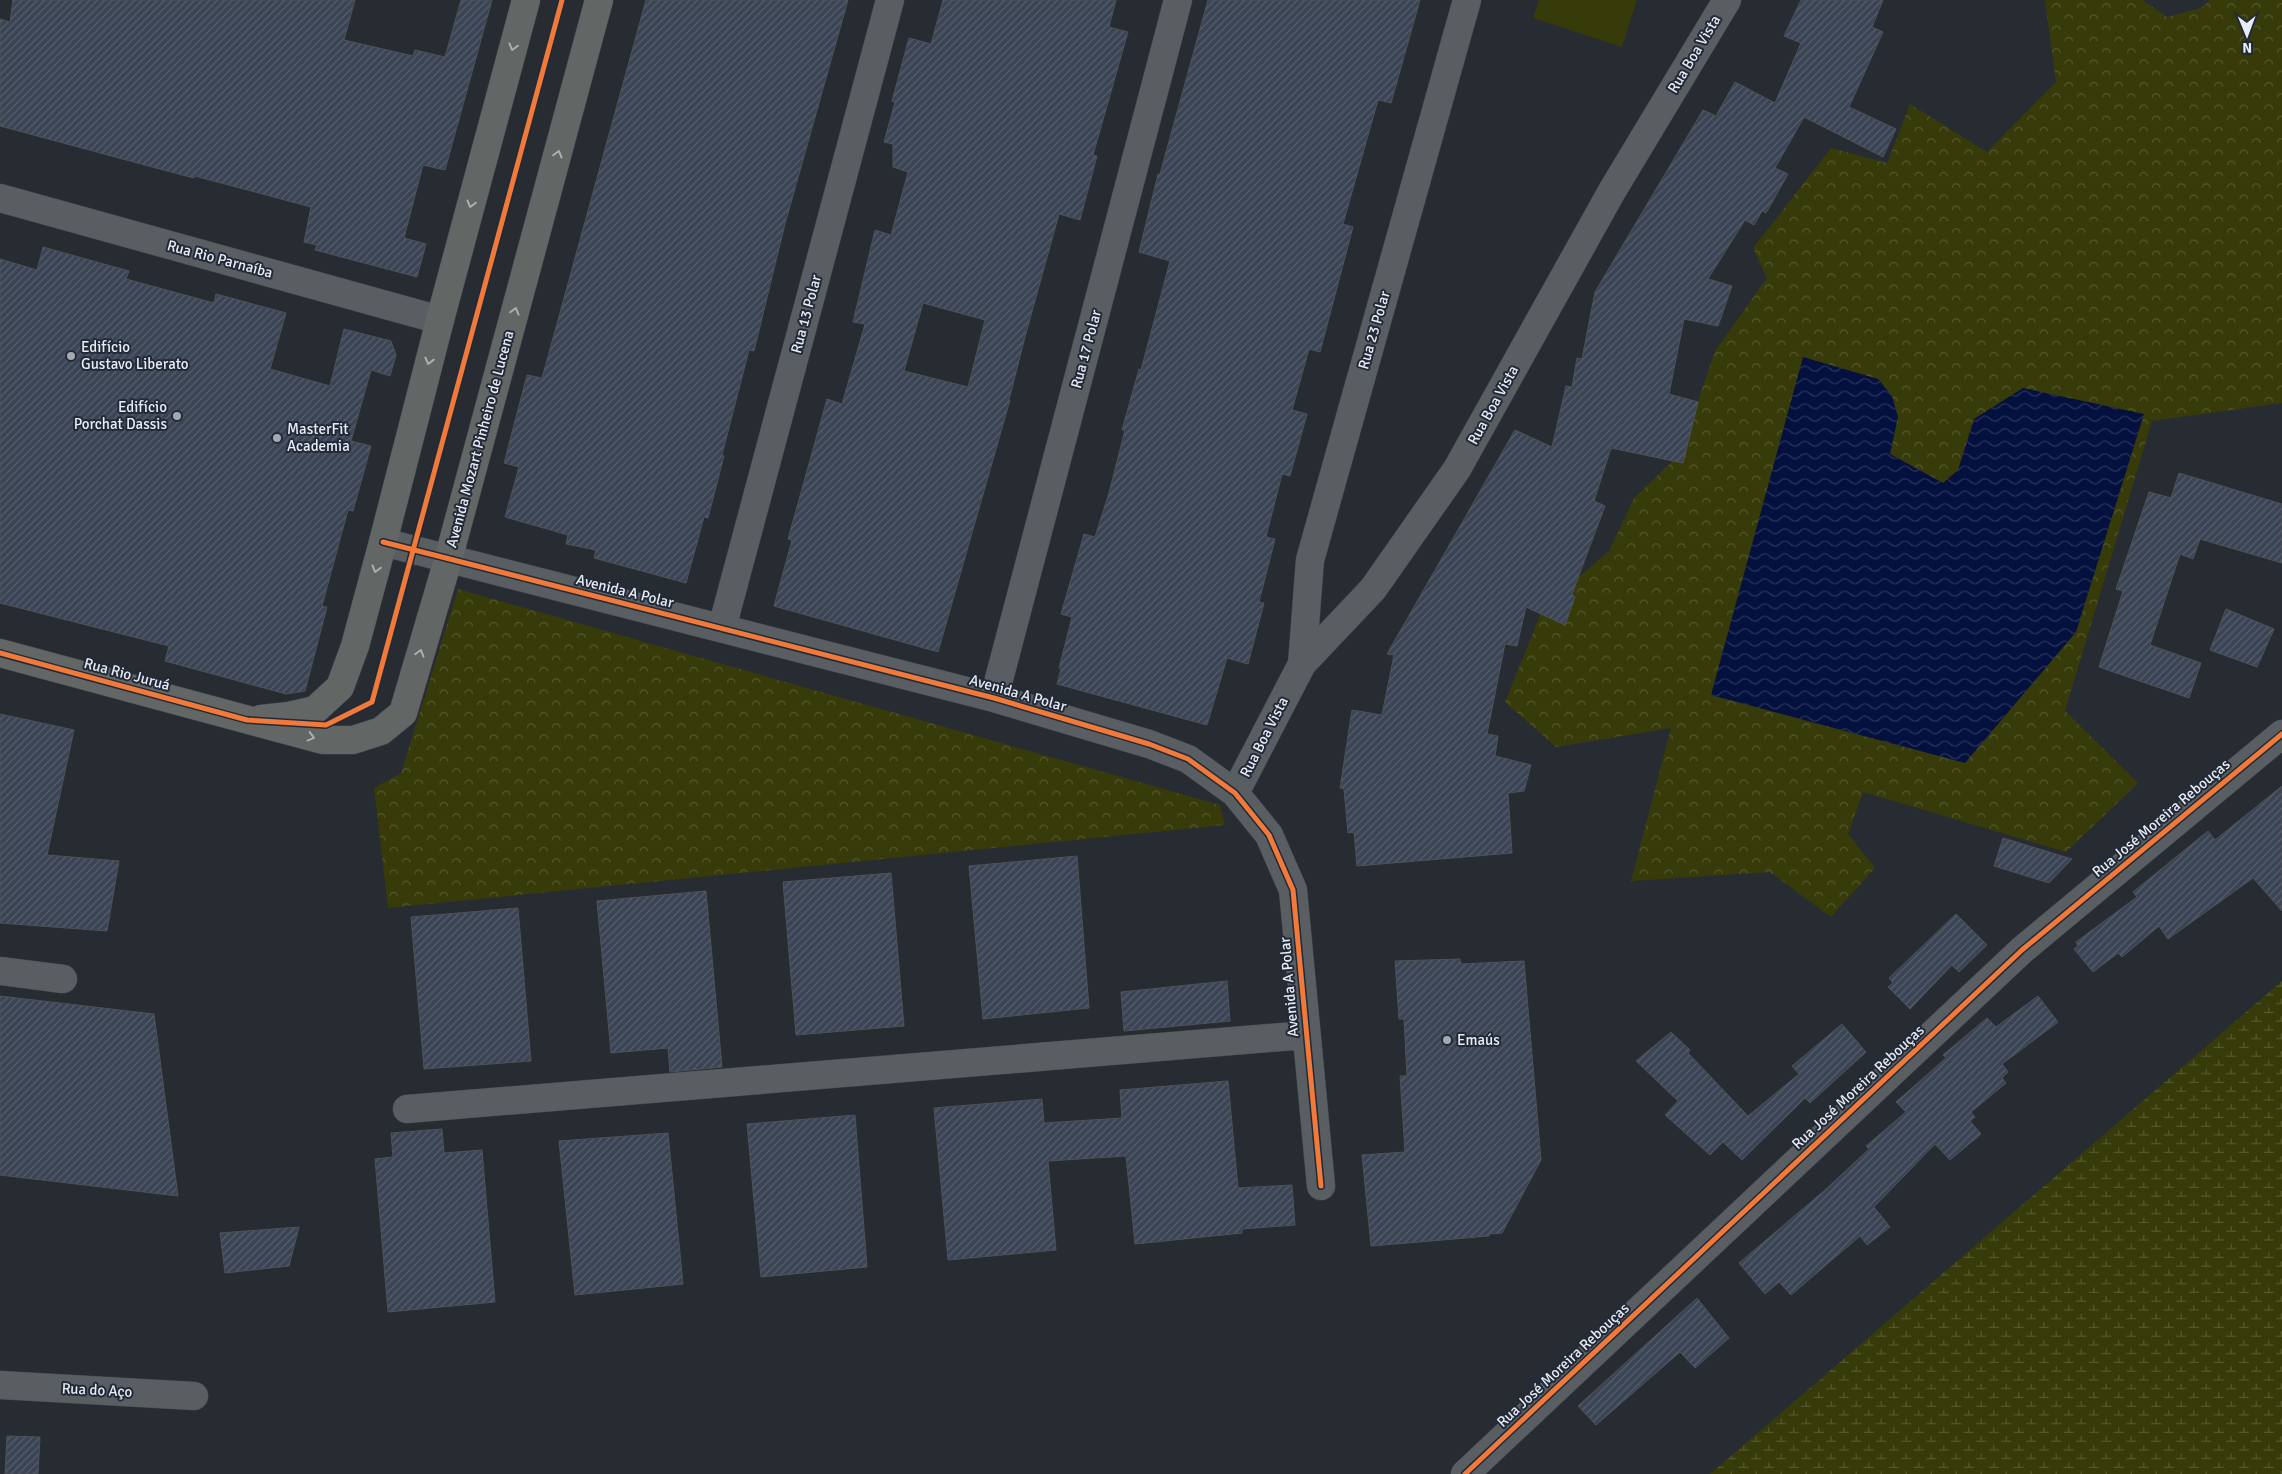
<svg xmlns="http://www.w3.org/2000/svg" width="2282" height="1474" font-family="Signika,sans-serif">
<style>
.forest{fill:url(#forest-crowns)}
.wetland{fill:url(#wetland-marsh)}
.pitch{fill:#373b0a}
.water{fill:url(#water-waves)}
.building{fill:url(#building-hatch);stroke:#4f5258;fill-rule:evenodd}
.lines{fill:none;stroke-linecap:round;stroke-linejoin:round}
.minor-casing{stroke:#44474e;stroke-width:29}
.major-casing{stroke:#44474e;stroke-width:29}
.minor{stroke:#595e63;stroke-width:28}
.major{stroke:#626664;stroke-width:28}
.cycleway-casing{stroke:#222a37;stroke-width:8}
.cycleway{stroke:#f17a3a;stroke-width:5}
.oneway{stroke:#abb0b4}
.poi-dot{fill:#a4a8b1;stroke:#222a37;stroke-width:2}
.labels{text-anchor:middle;stroke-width:4;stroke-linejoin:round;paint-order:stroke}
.street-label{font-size:15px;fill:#e7ecf6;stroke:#222a37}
.poi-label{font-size:15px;fill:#e7ecf6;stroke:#222a37;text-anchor:start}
</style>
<defs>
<pattern id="forest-crowns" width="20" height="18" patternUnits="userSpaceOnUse" patternTransform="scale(1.25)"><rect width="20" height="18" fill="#373b0a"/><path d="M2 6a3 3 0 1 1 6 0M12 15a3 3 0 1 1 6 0" fill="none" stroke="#54582e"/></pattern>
<pattern id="wetland-marsh" width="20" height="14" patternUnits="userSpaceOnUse" patternTransform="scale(1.25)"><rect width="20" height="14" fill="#373b0a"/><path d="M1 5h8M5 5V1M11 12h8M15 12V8" fill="none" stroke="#54582e"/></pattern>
<pattern id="water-waves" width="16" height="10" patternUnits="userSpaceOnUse" patternTransform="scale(1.25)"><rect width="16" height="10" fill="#04103e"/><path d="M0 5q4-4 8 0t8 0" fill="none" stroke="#29335a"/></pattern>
<pattern id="building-hatch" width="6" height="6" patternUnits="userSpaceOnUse" patternTransform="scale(1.25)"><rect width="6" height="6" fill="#3a4454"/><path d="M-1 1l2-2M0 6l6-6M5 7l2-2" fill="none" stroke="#565f6d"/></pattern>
</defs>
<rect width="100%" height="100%" fill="#272b32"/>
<path class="forest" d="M 2045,0 L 2143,0 L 2167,17 L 2201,8 L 2210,0 L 2282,0 L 2282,403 L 2152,421 L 2065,711 L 2138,783 L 2066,852 L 1863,792 L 1848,834 L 1875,868 L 1831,917 L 1770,872 L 1631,881 L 1671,728 L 1556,747 L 1505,702 L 1543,608 L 1609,551 L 1634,498 L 1680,454 L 1715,351 L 1767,278 L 1753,248 L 1831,148 L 1887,163 L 1910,104 L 1987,152 L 2056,82 Z
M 458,589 L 1220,805 L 1225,825 L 388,908 L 374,788 L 401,773 Z"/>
<path class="wetland" d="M 2282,981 L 2282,1474 L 1710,1474 Z"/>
<path class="pitch" d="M 1539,0 L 1637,0 L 1622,47 L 1533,18 Z"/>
<path class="water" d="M 1803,357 L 1878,379 L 1892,396 L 1898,417 L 1890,454 L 1943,483 L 1958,470 L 1974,419 L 2023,388 L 2144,414 L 2076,632 L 1965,763 L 1711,695 Z"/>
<path class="building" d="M 13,0 L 355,0 L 344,40 L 413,56 L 415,50 L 445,57 L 461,0 L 492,0 L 445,170 L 423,165 L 404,238 L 426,244 L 417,277 L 315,250 L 317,245 L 304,242 L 311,207 L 195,176 L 194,178 L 156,168 L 0,126 L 0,19 L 10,22 Z
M 646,0 L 848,0 L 785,224 L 754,351 L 749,350 L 722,455 L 724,456 L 708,518 L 704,517 L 686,583 L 594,558 L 596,550 L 566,544 L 568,535 L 505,517 L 519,467 L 504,463 L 527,375 L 542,378 Z
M 943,0 L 1116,0 L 1109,27 L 1128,32 L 1093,155 L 1097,156 L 1080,220 L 1059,214 L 1025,337 L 1009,400 L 1010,400 L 938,652 L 774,606 L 792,540 L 788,539 L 827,399 L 842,404 L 865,324 L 853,322 L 875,230 L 891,235 L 908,172 L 893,167 L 893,144 L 884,142 L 895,102 L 892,101 L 909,38 L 931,44 ZM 923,303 L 985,320 L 968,387 L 904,371 Z
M 1208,0 L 1420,0 L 1391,103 L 1378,100 L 1343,224 L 1353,227 L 1320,352 L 1309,349 L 1292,410 L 1307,414 L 1290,476 L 1282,474 L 1266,537 L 1275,539 L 1259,602 L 1264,603 L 1248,664 L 1227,658 L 1207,725 L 1057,684 L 1061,669 L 1059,668 L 1072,617 L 1061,614 L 1084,534 L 1095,537 L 1109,493 L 1125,430 L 1122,430 L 1139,369 L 1141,370 L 1170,261 L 1139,252 L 1158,174 L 1160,174 Z
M 1801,0 L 1883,0 L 1872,27 L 1883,32 L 1849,107 L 1896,129 L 1883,157 L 1804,117 L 1775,168 L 1788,174 L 1766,213 L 1762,211 L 1754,225 L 1745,220 L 1708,279 L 1732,286 L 1718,326 L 1684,319 L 1669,394 L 1698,402 L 1683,463 L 1611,448 L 1594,501 L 1605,506 L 1572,594 L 1575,597 L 1565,625 L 1526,607 L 1517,646 L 1505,644 L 1487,734 L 1498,736 L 1495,756 L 1531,765 L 1524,791 L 1508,793 L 1512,853 L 1357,866 L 1354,832 L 1348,833 L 1344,789 L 1340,788 L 1352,710 L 1382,715 L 1394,655 L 1387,654 L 1515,430 L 1552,447 L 1566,386 L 1572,387 L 1577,358 L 1582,359 L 1595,292 L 1703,110 L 1716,116 L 1735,82 L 1775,103 L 1801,43 L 1784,36 Z
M 43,247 L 129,271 L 126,279 L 214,303 L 216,294 L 286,313 L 270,369 L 330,386 L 344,329 L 391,341 L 396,355 L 390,376 L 371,370 L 351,441 L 371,446 L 353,511 L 348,510 L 322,606 L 327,607 L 305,691 L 286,694 L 165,661 L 169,646 L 0,603 L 0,259 L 37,270 Z
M 2179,473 L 2282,504 L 2282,563 L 2200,539 L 2193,559 L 2180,554 L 2150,645 L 2201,663 L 2189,698 L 2099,667 L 2123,591 L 2116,589 L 2149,492 L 2171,498 Z
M 2226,609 L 2274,629 L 2257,667 L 2210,650 Z
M 0,714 L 74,730 L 47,855 L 119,861 L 107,931 L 0,923 Z
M 2282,786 L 2282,911 L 2253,878 L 2168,939 L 2159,926 L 2122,957 L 2118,953 L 2093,972 L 2074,949 L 2078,946 L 2076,942 L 2137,897 L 2133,892 L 2208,831 L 2215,840 Z
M 2003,838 L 2072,859 L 2049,883 L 1994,866 Z
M 1077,856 L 1089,1008 L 983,1019 L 969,866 Z
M 891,873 L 904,1026 L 796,1035 L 783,882 Z
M 706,891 L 722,1067 L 670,1072 L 668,1048 L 611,1053 L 597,901 Z
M 518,908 L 531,1061 L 424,1069 L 411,917 Z
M 1956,914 L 1987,945 L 1959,972 L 1952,965 L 1910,1009 L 1888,987 L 1893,983 L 1889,978 Z
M 1460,959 L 1461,964 L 1524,961 L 1541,1160 L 1502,1233 L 1489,1234 L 1489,1236 L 1371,1246 L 1362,1155 L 1405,1152 L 1400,1076 L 1407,1076 L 1404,1019 L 1399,1019 L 1395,961 Z
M 1227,981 L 1230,1021 L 1124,1031 L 1121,992 Z
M 0,996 L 154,1014 L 178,1196 L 0,1175 Z
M 2038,996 L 2058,1022 L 2002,1064 L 2008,1072 L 2002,1078 L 2006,1083 L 1971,1112 L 1975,1117 L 1970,1121 L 1981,1134 L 1950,1160 L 1935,1144 L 1874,1207 L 1890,1227 L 1867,1245 L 1860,1236 L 1791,1295 L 1779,1282 L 1765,1294 L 1739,1263 L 1825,1190 L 1869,1149 L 1866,1146 L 1906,1112 L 1896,1102 L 1946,1058 L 1943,1055 L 1987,1018 L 1996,1027 Z
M 1842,1024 L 1866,1052 L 1810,1103 L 1805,1098 L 1742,1160 L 1723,1142 L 1710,1155 L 1665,1115 L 1678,1101 L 1636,1061 L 1671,1032 L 1690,1050 L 1688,1053 L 1748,1116 L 1799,1074 L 1792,1066 Z
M 1228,1081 L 1238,1188 L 1292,1185 L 1295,1225 L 1242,1229 L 1242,1233 L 1135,1244 L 1126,1156 L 1048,1161 L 1056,1250 L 948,1260 L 934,1108 L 1042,1099 L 1044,1123 L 1122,1118 L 1120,1090 Z
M 855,1115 L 867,1267 L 761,1277 L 747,1124 Z
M 442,1129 L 444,1153 L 482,1150 L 495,1302 L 388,1312 L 375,1159 L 393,1157 L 391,1133 Z
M 668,1133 L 683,1284 L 575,1295 L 559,1141 Z
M 299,1227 L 289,1266 L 225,1273 L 220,1233 Z
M 1697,1298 L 1729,1338 L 1695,1368 L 1680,1352 L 1596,1425 L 1578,1406 Z
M 7,1436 L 40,1437 L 38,1474 L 5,1474 Z"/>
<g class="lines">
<defs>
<path id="minor" d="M 0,198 L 440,320
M 383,542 L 994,698 L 1149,744 L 1188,759 L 1235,793 L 1269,835 L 1293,890 L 1321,1186
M 722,628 L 890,0
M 1302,664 L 1310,560 L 1467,0
M 994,698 L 1178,0
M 1235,793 L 1302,664 L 1373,589 L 1457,469 L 1612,191 L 1727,0
M 0,971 L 63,979
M 407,1109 L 1306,1035
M 0,1385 L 194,1396
M 1465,1474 L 2022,950 L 2282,734"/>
<path id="major" d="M 0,653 L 323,740 L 353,740 L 381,731 L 403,713 L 448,560 L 599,0
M 261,719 L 289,716 L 315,710 L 340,687 L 355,646 L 383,542 L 440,320 L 526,0"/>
</defs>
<use href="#minor" class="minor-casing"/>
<use href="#major" class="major-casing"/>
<use href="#minor" class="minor"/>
<use href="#major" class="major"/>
<defs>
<path id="cycleway" d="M 383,542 L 994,698 L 1149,744 L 1188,759 L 1235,793 L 1269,835 L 1293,890 L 1321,1186
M 0,653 L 247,720 L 326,725 L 372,702 L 562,0
M 1465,1474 L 2022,950 L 2282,734"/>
</defs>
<use href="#cycleway" class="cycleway-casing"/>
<use href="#cycleway" class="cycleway"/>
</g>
<defs><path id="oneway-chevron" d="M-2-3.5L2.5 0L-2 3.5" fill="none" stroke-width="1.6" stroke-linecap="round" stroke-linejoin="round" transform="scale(1.25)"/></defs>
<g class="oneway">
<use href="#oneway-chevron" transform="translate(513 47) rotate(105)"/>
<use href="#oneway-chevron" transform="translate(558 154) rotate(-75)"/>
<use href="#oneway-chevron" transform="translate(471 204) rotate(105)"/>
<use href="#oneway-chevron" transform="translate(515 311) rotate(-75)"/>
<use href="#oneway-chevron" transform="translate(429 361) rotate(104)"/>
<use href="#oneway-chevron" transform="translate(376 569) rotate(105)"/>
<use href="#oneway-chevron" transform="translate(420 653) rotate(-74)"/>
<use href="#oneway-chevron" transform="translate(311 737) rotate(15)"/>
</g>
<g class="poi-dot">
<circle cx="71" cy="356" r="5"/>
<circle cx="177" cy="416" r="5"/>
<circle cx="277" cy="438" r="5"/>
<circle cx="1447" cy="1040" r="5"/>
</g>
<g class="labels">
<g class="street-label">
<text transform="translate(1694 54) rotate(-59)" y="5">Rua Boa Vista</text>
<text transform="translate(220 259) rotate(15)" y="5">Rua Rio Parnaíba</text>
<text transform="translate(806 314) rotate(-75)" y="5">Rua 13 Polar</text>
<text transform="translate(1374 330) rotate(-74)" y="5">Rua 23 Polar</text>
<text transform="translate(1086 349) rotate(-75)" y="5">Rua 17 Polar</text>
<text transform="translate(1493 405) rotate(-61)" y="5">Rua Boa Vista</text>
<text transform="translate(480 439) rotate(-75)" y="5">Avenida Mozart Pinheiro de Lucena</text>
<text transform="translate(625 591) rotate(14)" y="5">Avenida A Polar</text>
<text transform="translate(127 674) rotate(15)" y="5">Rua Rio Juruá</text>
<text transform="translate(1018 693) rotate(16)" y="5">Avenida A Polar</text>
<text transform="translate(1264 737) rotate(-63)" y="5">Rua Boa Vista</text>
<text transform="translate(2161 818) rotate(-40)" y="5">Rua José Moreira Rebouças</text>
<text transform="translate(1289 987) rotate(-95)" y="5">Avenida A Polar</text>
<text transform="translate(1858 1087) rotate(-43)" y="5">Rua José Moreira Rebouças</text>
<text transform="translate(1563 1365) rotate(-43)" y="5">Rua José Moreira Rebouças</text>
<text transform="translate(97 1390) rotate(3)" y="5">Rua do Aço</text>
</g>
<g class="poi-label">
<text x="81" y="352">Edifício<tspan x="81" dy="17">Gustavo Liberato</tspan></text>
<text x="167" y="412" text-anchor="end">Edifício<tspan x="167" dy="17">Porchat Dassis</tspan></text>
<text x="287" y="434">MasterFit<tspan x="287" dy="17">Academia</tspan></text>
<text x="1457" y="1045">Emaús</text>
</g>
</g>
<g transform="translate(2247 35) rotate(179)" stroke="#222a37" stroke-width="4" paint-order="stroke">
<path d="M0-4L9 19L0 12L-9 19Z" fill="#e7ecf6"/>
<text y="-8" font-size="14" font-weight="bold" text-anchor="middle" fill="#e7ecf6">N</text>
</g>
</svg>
